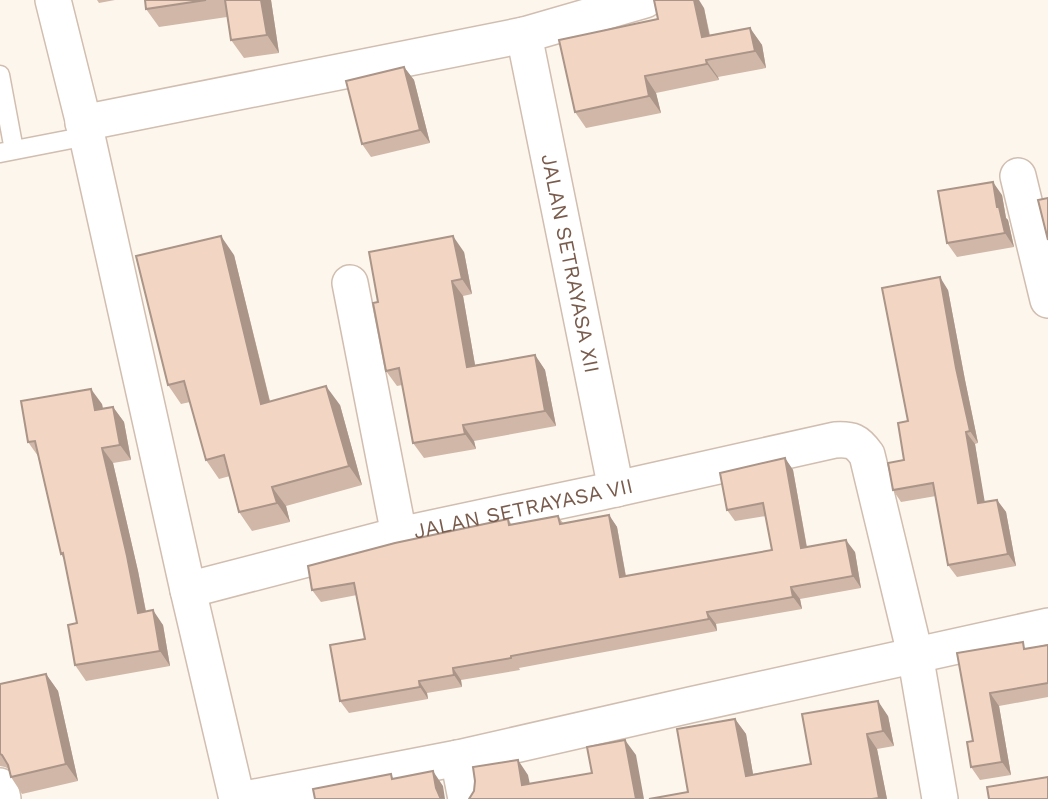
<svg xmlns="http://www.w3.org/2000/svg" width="1048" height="799" font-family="'Work Sans',sans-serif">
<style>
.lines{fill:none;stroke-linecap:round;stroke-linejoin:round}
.lane-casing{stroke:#d1beb0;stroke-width:21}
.street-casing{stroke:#d1beb0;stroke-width:38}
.lane{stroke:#fff;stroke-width:18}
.street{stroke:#fff;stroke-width:35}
.wall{fill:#d1b7a8}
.shaded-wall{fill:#aa9588}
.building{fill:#f3d5c3;stroke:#aa9588;stroke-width:2}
.labels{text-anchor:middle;stroke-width:5;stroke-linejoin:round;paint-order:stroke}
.street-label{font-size:21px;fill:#7a5c4d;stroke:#fffaf3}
</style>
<rect width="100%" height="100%" fill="#fdf6ec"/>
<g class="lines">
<defs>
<path id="lane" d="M 0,75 L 14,150
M 0,153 L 87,136"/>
<g id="street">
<path d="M 53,0 L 87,136 L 188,590 L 237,799"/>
<path id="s1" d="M 524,35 L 616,489"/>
<path d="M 83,123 L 524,35 L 645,0"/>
<path d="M 1018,176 L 1048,300"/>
<path d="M 350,283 L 399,535"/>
<path id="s2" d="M 188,590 L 399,535 L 616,489 L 835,440 C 852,439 857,441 867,455 L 915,654 L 940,799"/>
<path d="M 458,758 L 466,799"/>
<path d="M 0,786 L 3,799"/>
<path d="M 245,799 L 458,758 L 690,705 L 1048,626"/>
</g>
</defs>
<use href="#lane" class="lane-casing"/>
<use href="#street" class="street-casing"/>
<use href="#lane" class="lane"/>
<use href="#street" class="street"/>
</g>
<path class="wall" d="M 97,0 L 115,0 L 99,3 Z
M 145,0 L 271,0 L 279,53 L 244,58 L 231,40 L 227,17 L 159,27 L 146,9 Z
M 704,8 L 710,35 L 750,28 L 762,45 L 766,68 L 718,77 L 719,80 L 656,93 L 661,113 L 586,128 L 575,112 L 658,19 Z
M 404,67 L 414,80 L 430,143 L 371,157 L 362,144 Z
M 1002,195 L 1006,218 L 1008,220 L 1014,247 L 957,257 L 947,243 Z
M 464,252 L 472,294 L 463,296 L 475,365 L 535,355 L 545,370 L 556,426 L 474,441 L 476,449 L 424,458 L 413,443 L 402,385 L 397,386 L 386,371 L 378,302 Z
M 234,255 L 270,401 L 340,405 L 362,485 L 286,506 L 290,522 L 252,531 L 239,512 L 230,476 L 219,479 L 206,460 L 190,402 L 181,404 L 168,385 Z
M 948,290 L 965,380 L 978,443 L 975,444 L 984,502 L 997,500 L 1006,512 L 1016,566 L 957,577 L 948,565 L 936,496 L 901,502 L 893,490 L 904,460 L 908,421 Z
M 102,404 L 103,409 L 113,407 L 124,422 L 131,460 L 113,463 L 138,571 L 146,611 L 163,625 L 170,666 L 86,681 L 75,665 L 77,623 L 64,559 L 61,554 L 38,456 L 28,442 Z
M 785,458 L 793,470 L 807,547 L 855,552 L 861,588 L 800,599 L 802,609 L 716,624 L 717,631 L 519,668 L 520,670 L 461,680 L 462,687 L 427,693 L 428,699 L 349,713 L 340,701 L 365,639 L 357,595 L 321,602 L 312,590 L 508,519 L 512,525 L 558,516 L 563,523 L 609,515 L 617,527 L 626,576 L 772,550 L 766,516 L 735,521 L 727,510 Z
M 1048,645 L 1048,697 L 999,706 L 1011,775 L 980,780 L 971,767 L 973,741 L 957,653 L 1028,648 Z
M 46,674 L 58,691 L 78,781 L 22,794 L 11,777 L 9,769 L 5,767 L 0,766 L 0,684 Z
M 888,716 L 894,746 L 877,749 L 887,799 L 649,799 L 688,792 L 735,719 L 746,734 L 753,774 L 811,764 Z"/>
<path class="shaded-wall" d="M 261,0 L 271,0 L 279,53 L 267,35 Z
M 694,0 L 699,0 L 704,8 L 713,54 L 702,37 Z
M 750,28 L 762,45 L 766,68 L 755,51 Z
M 706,60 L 718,77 L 719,80 L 707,64 Z
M 404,67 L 414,80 L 430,143 L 420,130 Z
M 645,76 L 656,93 L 661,113 L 649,96 Z
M 993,182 L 1002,195 L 1006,218 L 1008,220 L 1014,247 L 1005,233 L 997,207 Z
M 221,236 L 234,255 L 275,423 L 261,404 Z
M 453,236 L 464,252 L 472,294 L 462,279 Z
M 940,277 L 948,290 L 965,380 L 978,443 L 970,431 L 956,368 Z
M 452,281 L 463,296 L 478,382 L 467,367 Z
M 535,355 L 545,370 L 556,426 L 545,411 Z
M 326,386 L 340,405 L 362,485 L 349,466 Z
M 91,389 L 102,404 L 106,426 L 95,410 Z
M 113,407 L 124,422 L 131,460 L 120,445 Z
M 463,425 L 474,441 L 476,449 L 465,434 Z
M 966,432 L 975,444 L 987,515 L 978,503 Z
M 102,448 L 113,463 L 138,571 L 149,628 L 138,613 Z
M 785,458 L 793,470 L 809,560 L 801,548 Z
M 272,487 L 286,506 L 290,522 L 277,503 Z
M 997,500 L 1006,512 L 1016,566 L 1008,554 Z
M 609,515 L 617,527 L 628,589 L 620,577 Z
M 846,540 L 855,552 L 861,588 L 853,576 Z
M 791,587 L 800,599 L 802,609 L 793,597 Z
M 153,610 L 163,625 L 170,666 L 160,651 Z
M 707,612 L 716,624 L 717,631 L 709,619 Z
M 453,668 L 461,680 L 462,687 L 454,675 Z
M 46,674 L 58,691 L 78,781 L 66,764 Z
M 419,681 L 427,693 L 428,699 L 420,687 Z
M 990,693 L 999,706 L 1011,775 L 1002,762 Z
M 878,701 L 888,716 L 894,746 L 883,731 Z
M 735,719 L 746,734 L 756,791 L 746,776 Z
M 867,734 L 877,749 L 887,799 L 880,799 L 879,798 Z
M 625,740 L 636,755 L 644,799 L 636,799 Z
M 518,760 L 528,775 L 533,799 L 522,785 Z
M 433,771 L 443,786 L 445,799 L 442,799 L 436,788 Z"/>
<path class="building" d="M 145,0 L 206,0 L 146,9 Z
M 225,0 L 261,0 L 267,35 L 231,40 Z
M 654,0 L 694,0 L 702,37 L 750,28 L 755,51 L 706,60 L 707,64 L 645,76 L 649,96 L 575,112 L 559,40 L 658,19 Z
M 404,67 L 420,130 L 362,144 L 346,81 Z
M 993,182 L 997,207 L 999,207 L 1005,233 L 947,243 L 938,191 Z
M 1048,198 L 1048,240 L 1038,200 Z
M 221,236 L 261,404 L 326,386 L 349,466 L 272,487 L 277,503 L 239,512 L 224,455 L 206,460 L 184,381 L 168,385 L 136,256 Z
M 453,236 L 462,279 L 452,281 L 467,367 L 535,355 L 545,411 L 463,425 L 465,434 L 413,443 L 399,368 L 386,371 L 373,303 L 378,302 L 369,252 Z
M 940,277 L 956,368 L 970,431 L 966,432 L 978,503 L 997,500 L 1008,554 L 948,565 L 933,483 L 893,490 L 888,463 L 904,460 L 898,423 L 908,421 L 882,288 Z
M 91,389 L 95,410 L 113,407 L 120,445 L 102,448 L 127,556 L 138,613 L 153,610 L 160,651 L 75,665 L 68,625 L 77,623 L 63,553 L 61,554 L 35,441 L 28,442 L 21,401 Z
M 785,458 L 801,548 L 846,540 L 853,576 L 791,587 L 793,597 L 707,612 L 709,619 L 511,656 L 511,658 L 453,668 L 454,675 L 419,681 L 420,687 L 340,701 L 330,645 L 365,639 L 354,583 L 312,590 L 308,566 L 395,543 L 508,519 L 509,525 L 558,516 L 560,524 L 609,515 L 620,577 L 772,550 L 763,503 L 727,510 L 720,473 Z
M 1023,642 L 1024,649 L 1048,645 L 1048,683 L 990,693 L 1002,762 L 971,767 L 967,742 L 973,741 L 957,653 Z
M 46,674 L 66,764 L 11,777 L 8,765 L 2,755 L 0,754 L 0,684 Z
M 878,701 L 883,731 L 867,734 L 879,798 L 872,799 L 649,799 L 688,792 L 677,729 L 735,719 L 746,776 L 811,764 L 802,714 Z
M 625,740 L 636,799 L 469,799 L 474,791 L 475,781 L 473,767 L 518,760 L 522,785 L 592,773 L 587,747 Z
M 433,771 L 436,788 L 440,797 L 443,799 L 315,799 L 313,789 L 391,774 L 392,779 Z
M 1048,777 L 1048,799 L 989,799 L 987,787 Z"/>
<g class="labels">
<g class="street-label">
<text dy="7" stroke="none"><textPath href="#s1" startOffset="233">JALAN SETRAYASA XII</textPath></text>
<text dy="7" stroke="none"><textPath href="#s2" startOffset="345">JALAN SETRAYASA VII</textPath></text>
</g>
</g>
</svg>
